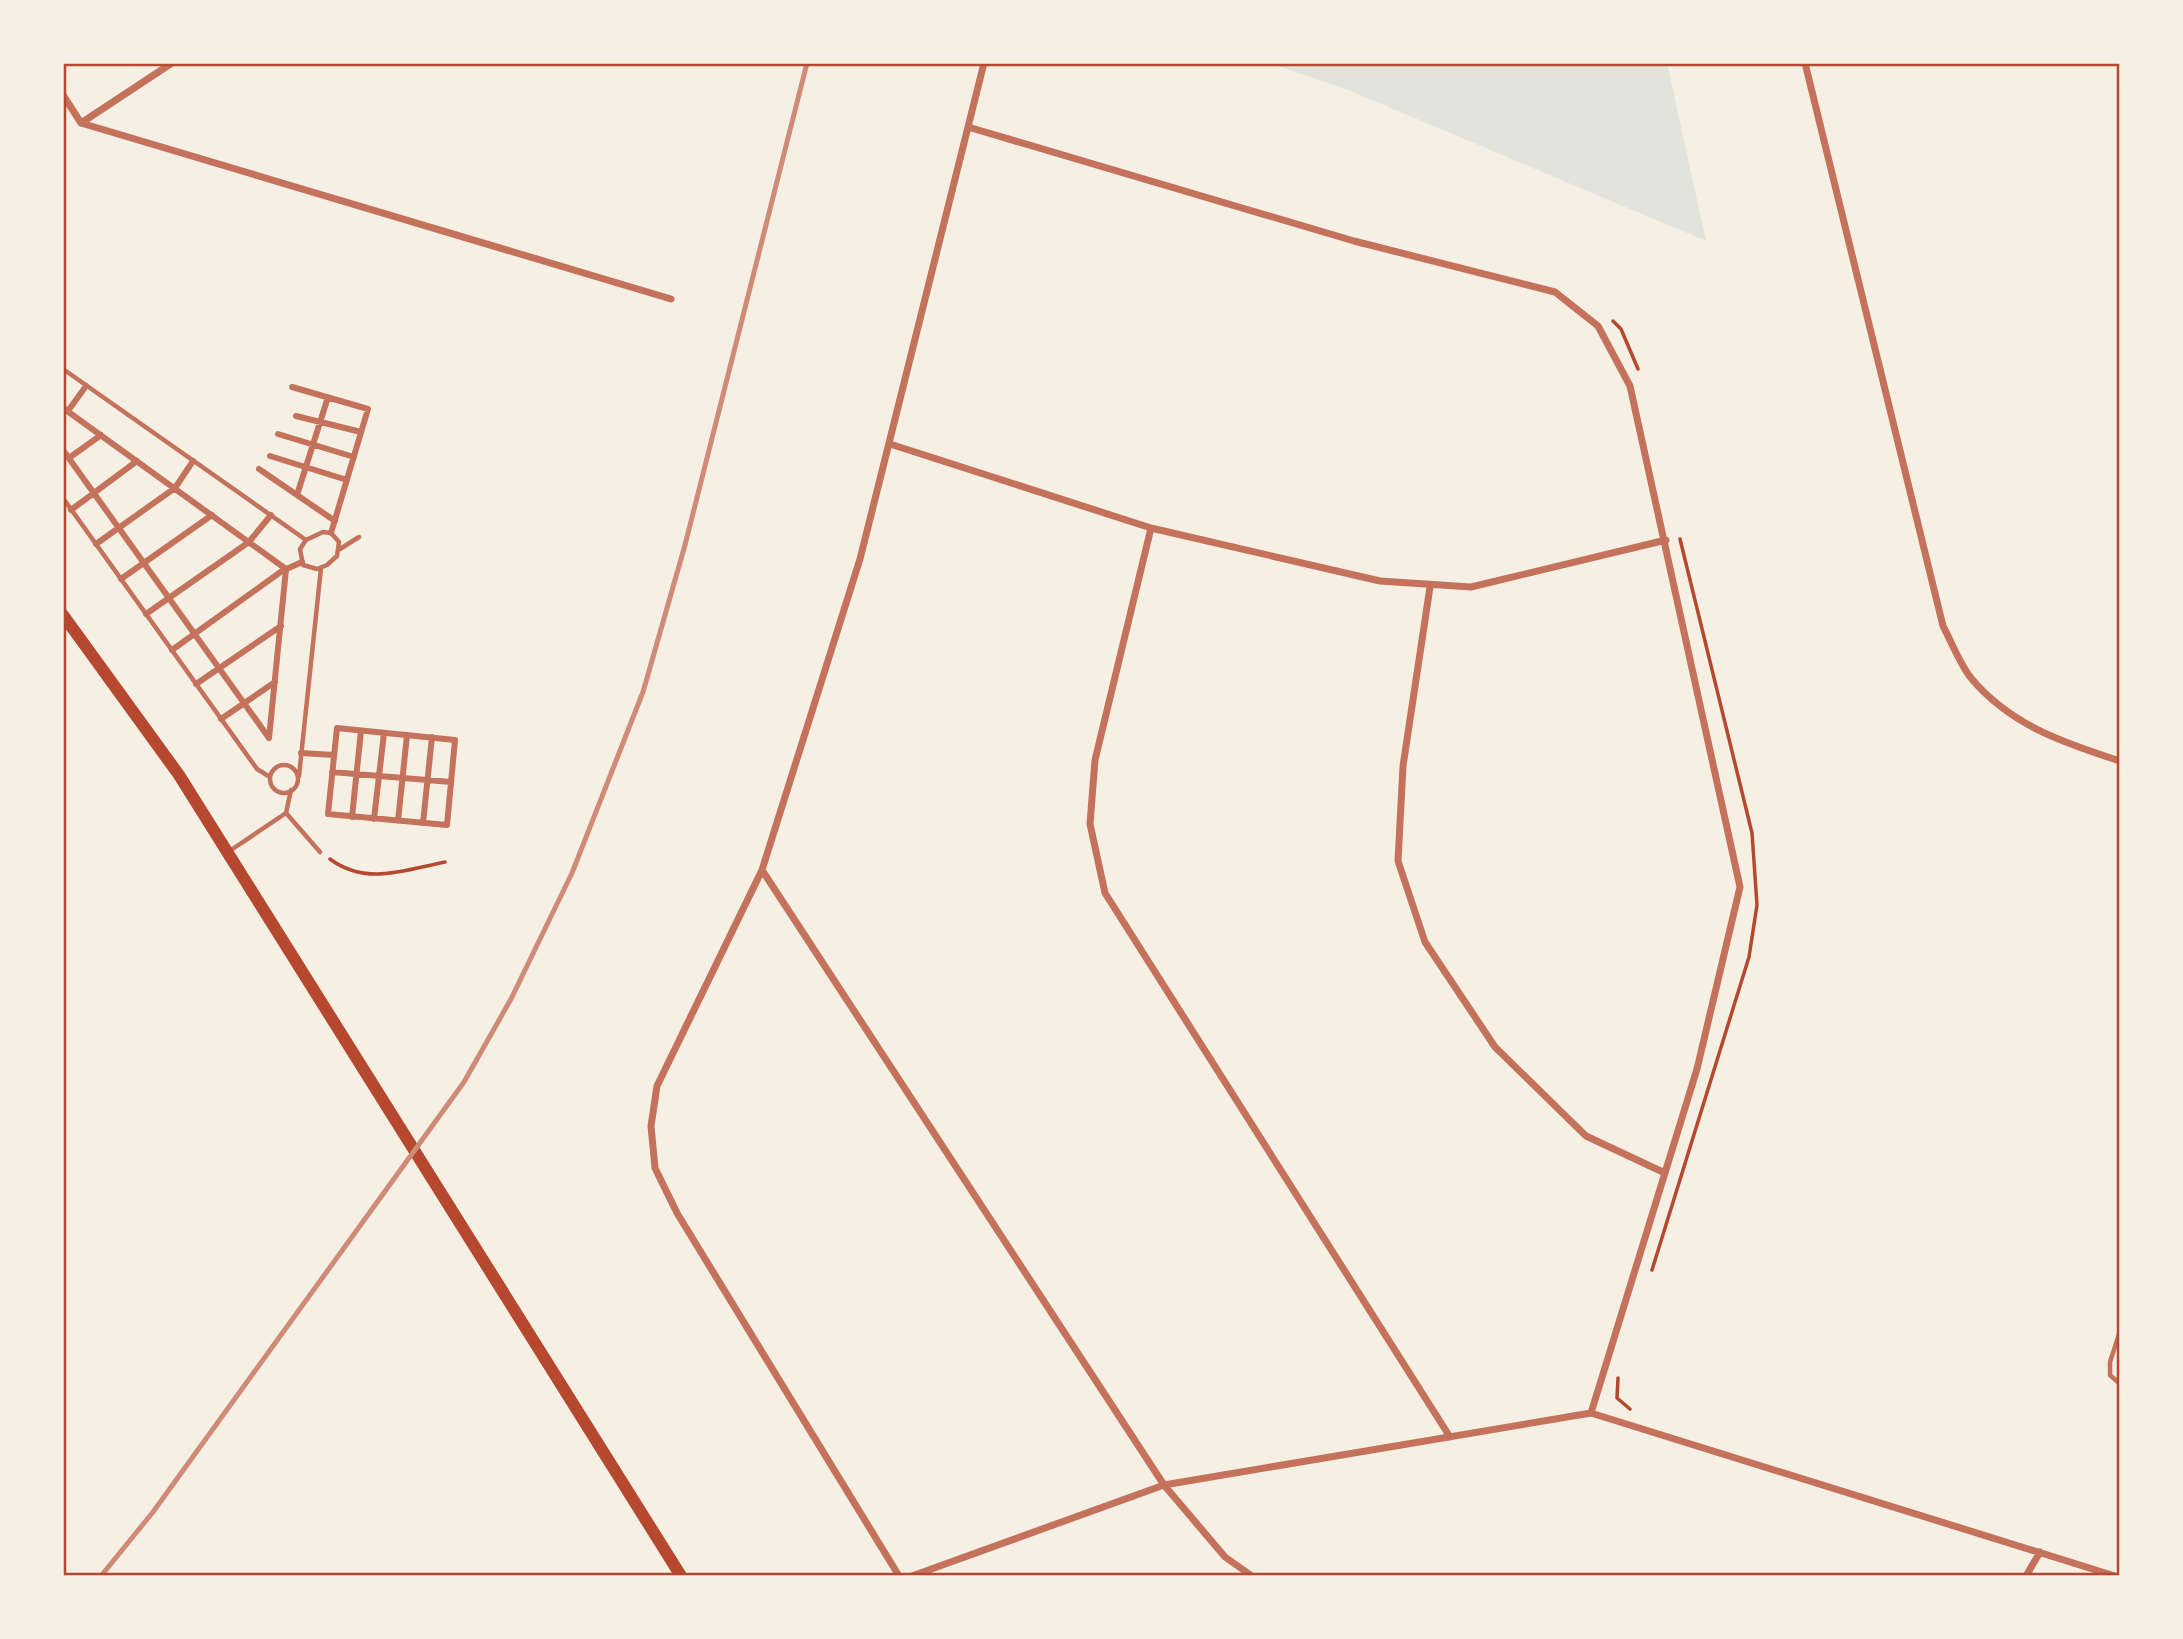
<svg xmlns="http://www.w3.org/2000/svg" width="2183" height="1639" font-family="Commissioner,sans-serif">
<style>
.green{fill:#e2e4dc}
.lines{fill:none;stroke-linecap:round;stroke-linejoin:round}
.path{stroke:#b5482f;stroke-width:3.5}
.service{stroke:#c5725c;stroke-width:4.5}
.pedestrian{stroke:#c5725c;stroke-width:6}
.minor{stroke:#c5725c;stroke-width:7}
.secondary{stroke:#b5482f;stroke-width:12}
.rail{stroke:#cf8b77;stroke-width:5}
.neatline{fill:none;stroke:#b5482f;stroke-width:2.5}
</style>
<rect width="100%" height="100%" fill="#f6efe4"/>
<path class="green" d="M 1269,63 L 1667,63 L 1706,241 L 1348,90 Z"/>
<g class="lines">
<path class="path" d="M 1613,321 L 1621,329 L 1638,369
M 330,859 C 366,886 405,870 445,862
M 1652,1270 L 1749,957 L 1757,905 L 1752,833 L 1680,539
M 1618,1378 L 1617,1398 L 1630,1409"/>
<path class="service" d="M 63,369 L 306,540
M 63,498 L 257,769 L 270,777
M 323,532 L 331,533 L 339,542 L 337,556 L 327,565 L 317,569 L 303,565 L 300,549 L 306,540 Z
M 340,549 L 359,537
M270 779a14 14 0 1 1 28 0a14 14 0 1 1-28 0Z
M 299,776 L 321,568
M 286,813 L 320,852
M 228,852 L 286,813 L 291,790
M 2120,1331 L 2110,1362 L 2110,1375 L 2120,1384"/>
<path class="pedestrian" d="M 292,387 L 368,409 L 331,533
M 63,408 L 286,569 L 269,738
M 68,411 L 86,386
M 296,416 L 361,432
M 278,434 L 354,457
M 63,450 L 269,738
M 270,456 L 347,480
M 69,458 L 101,435
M 259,469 L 335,521
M 297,495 L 328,397
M 71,510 L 137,461
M 96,544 L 175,488 L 193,461
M 121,579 L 212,515
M 146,614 L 249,542 L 271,515
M 172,650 L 282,571 L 302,562
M 196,684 L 281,626
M 221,719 L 275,682
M 337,728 L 455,740 L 447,825 L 328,814 Z
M 301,753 L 334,755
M 332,772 L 451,782
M 352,817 L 361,731
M 374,819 L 384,733
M 398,821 L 407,735
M 423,823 L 432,737"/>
<path class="minor" d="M 1805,63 L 1943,626 C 1952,643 1960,664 1971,678 C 2010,725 2064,743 2120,761
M 63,95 L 81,123 L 671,299
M 81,123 L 172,63
M 968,127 L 1354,241 L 1555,292 L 1598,326 L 1630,386 L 1740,887 L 1697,1069 L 1591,1413
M 890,444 L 1151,528 L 1380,581 L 1471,587 L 1666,540
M 1151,528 L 1095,760 L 1090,824 L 1105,893 L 1450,1437
M 1430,587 L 1403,766 L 1398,861 L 1425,942 L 1495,1047 L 1586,1136 L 1665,1173
M 762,870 L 1164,1485 L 1225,1557 L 1252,1576
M 899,1576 L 677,1213 L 655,1168 L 651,1126 L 657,1086 L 762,870 L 860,559 L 984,63
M 912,1576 L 1164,1485 L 1591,1413 L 2115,1576
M 2026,1576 L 2040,1552"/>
<path class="secondary" d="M 63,615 L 179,775 L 681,1576"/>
<path class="rail" d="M 101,1576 L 153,1512 L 464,1082 L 511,999 L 572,873 L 643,692 L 685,545 L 807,63"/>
</g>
<rect width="2183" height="1639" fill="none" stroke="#f6efe4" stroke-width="130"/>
<rect x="65" y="65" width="2053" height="1509" class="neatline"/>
</svg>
